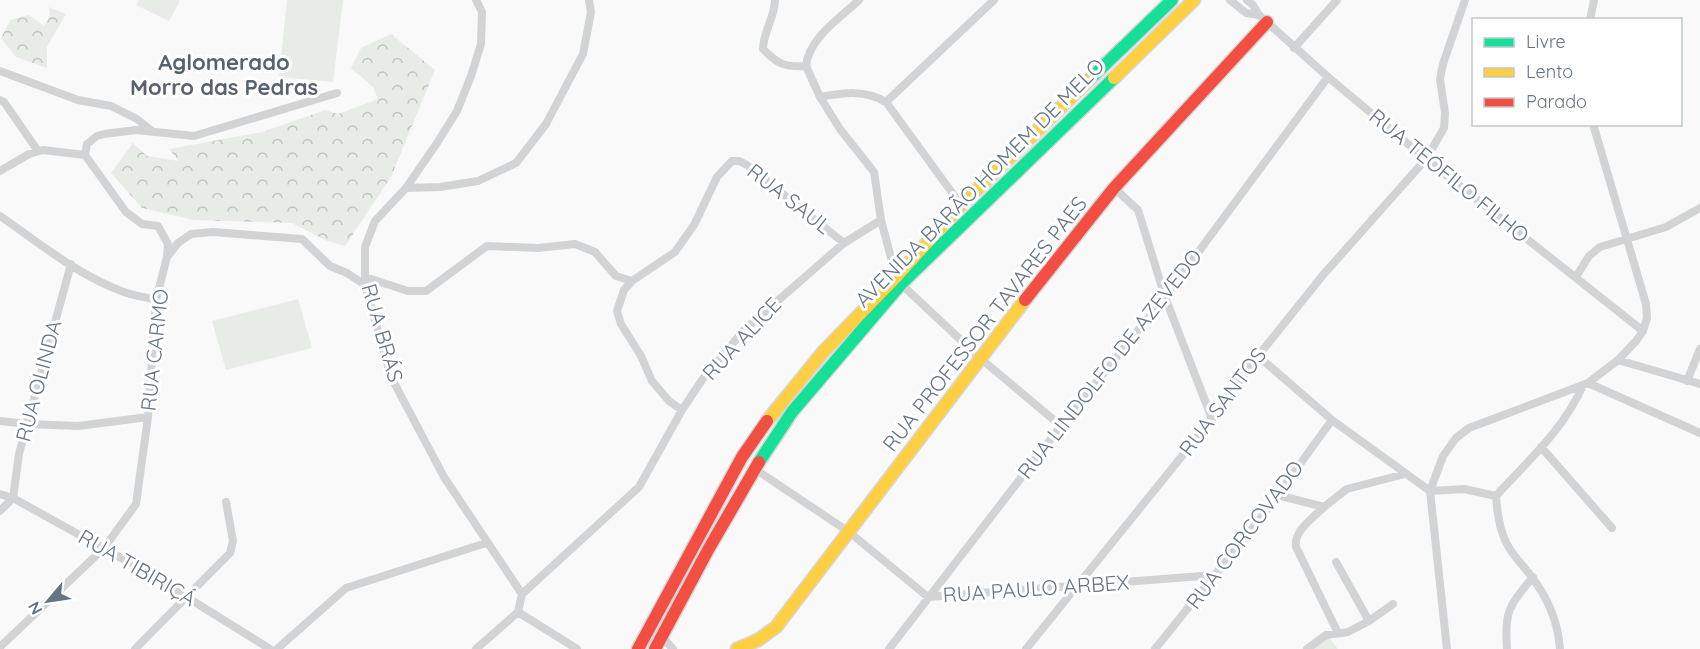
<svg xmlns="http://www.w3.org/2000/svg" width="1700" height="649" font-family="Quicksand,sans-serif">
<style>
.forest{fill:url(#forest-crowns)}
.park{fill:#e8ece7}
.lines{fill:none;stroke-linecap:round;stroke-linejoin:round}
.fast-casing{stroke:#d6d7d8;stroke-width:15}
.slow-casing{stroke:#d6d7d8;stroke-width:15}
.jam-casing{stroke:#d6d7d8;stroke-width:15}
.street{stroke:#d1d3d4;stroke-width:8}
.fast{stroke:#16e098;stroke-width:12}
.slow{stroke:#ffcf43;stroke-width:12}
.jam{stroke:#f24e42;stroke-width:12}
.labels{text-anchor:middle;stroke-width:6;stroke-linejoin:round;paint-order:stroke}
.street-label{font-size:21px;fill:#637484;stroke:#fff}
.neighbourhood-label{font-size:22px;font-weight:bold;fill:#56636f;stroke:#fff}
</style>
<defs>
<pattern id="forest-crowns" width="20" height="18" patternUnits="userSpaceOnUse" patternTransform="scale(1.5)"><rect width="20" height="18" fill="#e8ece7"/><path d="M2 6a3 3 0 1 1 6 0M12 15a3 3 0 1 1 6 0" fill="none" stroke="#c0c4c1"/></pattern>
</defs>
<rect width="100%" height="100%" fill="#f9f9f9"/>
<path class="forest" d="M 49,7 L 66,14 L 47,47 L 47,68 L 16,57 L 1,38 L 10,20 L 29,15 L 44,26 L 50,16 Z
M 391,34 L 435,70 L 391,177 L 345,246 L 325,240 L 292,223 L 194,220 L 142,208 L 111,173 L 133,143 L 147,156 L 179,161 L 169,149 L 262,132 L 325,110 L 338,114 L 378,99 L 373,87 L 351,68 L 361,48 Z"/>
<path class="park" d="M 139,0 L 178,0 L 180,1 L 169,21 L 136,5 Z
M 287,0 L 343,0 L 333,82 L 279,77 Z
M 298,299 L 312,348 L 226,370 L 212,321 Z
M 1327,635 L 1338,649 L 1309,649 Z"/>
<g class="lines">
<defs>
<path id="fast" d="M 1089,80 L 1172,0
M 759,462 L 792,412 L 901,284 L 1114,78"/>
<path id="slow" d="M 1114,78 L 1194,0
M 767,421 L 823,352 L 896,277 L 961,205 L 1089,80
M 737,649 L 758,640 L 776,627 L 1025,300"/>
<path id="jam" d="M 1025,300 L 1114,188 L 1267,22
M 638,649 L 742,457 L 767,421
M 655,649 L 708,550 L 759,462"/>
</defs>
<use href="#fast" class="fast-casing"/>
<use href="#slow" class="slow-casing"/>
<use href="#jam" class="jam-casing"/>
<path class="street" d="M 476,0 L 482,12 L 481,44 L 471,76 L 457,111 L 437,143 L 406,188 L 375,221 L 365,247 L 365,285 L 391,377 L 444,477 L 522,594
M 775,0 C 775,17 763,32 763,49 C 779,65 784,67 806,66
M 1230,0 L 1246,13 L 1259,15
M 1247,0 L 1253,5 L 1259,15 L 1328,77 L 1426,159 L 1643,331
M 1590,20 L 1594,0
M 1294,48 L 1337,0
M 806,66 L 820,97 L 840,129 L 874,172 L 881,220 L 896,277
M 806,66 C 809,38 839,19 859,0
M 0,71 L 78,100 L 111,106 L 137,119 L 152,131
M 820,97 C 843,93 865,89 886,102 L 961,205
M 0,100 L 4,102 L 38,151
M 886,102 L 994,0
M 85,155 L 87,144 L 97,136 L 104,134 L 136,130 L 194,136 L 337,93
M 85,155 L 126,212 L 142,224 L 158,226 L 168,244 L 167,257
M 0,171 L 29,154 L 43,150 L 85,155
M 406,188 L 440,187 L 478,181 L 516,163 L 546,124 L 583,54 L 591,12 L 589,0
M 1114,188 L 1138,210 L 1165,297 L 1212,419
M 0,216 C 39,243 79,276 124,292 C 134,296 146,297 156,300
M 365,277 L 408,291 L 426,291 L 487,246 L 538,248 L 575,244 L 595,252 L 616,276 L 632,281 L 675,252 L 694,225 L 717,177 L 732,161 L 739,161 L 747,165 L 844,243
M 1576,277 L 1589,256 L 1600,247 L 1666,227 L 1700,208
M 632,281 L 624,290 L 617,311 L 621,324 L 641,356 L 652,381 L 669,401 L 682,410
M 901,284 L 980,358 L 1061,426
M 1258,356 L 1332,420 L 1430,491 L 1464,489 L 1496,496
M 1618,360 L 1700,384
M 1687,381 L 1700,349
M 1588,383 L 1700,433
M 0,421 L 27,424 L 78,426 L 148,417
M 1541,447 L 1612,528
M 755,469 L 849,532 L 928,597 L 1215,575
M 0,494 L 13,498 L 148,573 L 270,649
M 1277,495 L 1324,507 L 1347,489 L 1405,474
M 1324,507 C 1314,517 1293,531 1296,547 L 1338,633
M 0,511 L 13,498 L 19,454 L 71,264
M 518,612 L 522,594 L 639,487 L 682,410 L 702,380 L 744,330 L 844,243 L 881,220
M 518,612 L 577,649
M 1369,621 L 1393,604
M 662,637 L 673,649
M 0,647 L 104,548 L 136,504 L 148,417 L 156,300 L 167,257 L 178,243 L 191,234 L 213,232 L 302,239 L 330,266 L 347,273 L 365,285
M 135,649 L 230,553 L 233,541 L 226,502
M 277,649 L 346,588 L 486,543
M 476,649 L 518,612
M 889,649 L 1061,426 L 1165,297 L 1328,77
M 1026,649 L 1212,419 L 1258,356 L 1323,275 L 1426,159 L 1444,128 L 1445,113 L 1440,79 L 1443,64 L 1465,0
M 1155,649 L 1263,515 L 1332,420
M 1307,649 L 1326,635 L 1348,632 L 1369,621 L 1336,562
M 1447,649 L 1430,491 L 1443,456 L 1456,438 L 1469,428 L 1588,383 L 1618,360 L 1636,341 L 1643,331 L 1647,318 L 1646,304 L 1593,124
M 1507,649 C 1504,611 1509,606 1533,577
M 1560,649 C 1558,621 1548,598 1531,576 C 1523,565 1511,554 1506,542 C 1499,528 1497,511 1496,496 C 1527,462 1565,428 1583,385"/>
<use href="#fast" class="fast"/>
<use href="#slow" class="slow"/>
<use href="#jam" class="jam"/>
</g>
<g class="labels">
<g class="street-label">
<text transform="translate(1449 176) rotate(39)" y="7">RUA TEÓFILO FILHO</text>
<text transform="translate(980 183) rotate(-45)" y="7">AVENIDA BARÃO HOMEM DE MELO</text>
<text transform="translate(789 199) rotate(38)" y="7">RUA SAUL</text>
<text transform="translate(985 324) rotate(-52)" y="7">RUA PROFESSOR TAVARES PAES</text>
<text transform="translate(382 333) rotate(74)" y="7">RUA BRÁS</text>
<text transform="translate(742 339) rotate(-47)" y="7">RUA ALICE</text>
<text transform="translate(155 350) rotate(-84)" y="7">RUA CARMO</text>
<text transform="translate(1110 364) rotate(-52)" y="7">RUA LINDOLFO DE AZEVEDO</text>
<text transform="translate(39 381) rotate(-75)" y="7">RUA OLINDA</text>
<text transform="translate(1223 402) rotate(-53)" y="7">RUA SANTOS</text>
<text transform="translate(1245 535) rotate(-53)" y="7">RUA CORCOVADO</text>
<text transform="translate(137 568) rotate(30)" y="7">RUA TIBIRIÇÁ</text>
<text transform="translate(1036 589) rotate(-4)" y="7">RUA PAULO ARBEX</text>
</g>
<g class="neighbourhood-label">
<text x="224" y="70">Aglomerado<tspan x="224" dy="25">Morro das Pedras</tspan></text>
</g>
</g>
<rect x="1472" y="18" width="210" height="108" fill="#ffffff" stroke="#c1c7ce" stroke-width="1.5"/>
<rect x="1484" y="38" width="30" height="9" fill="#16e098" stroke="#c1c7ce" stroke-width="1.5"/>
<text x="1526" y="48" font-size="18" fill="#637484">Livre</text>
<rect x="1484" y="68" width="30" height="9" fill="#ffcf43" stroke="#c1c7ce" stroke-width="1.5"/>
<text x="1526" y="78" font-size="18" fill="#637484">Lento</text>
<rect x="1484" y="98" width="30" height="9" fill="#f24e42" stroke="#c1c7ce" stroke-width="1.5"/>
<text x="1526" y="108" font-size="18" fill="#637484">Parado</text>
<g transform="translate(48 601) rotate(241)" stroke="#ffffff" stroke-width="4.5" paint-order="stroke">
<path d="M0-4.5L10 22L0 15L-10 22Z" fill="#637484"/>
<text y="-9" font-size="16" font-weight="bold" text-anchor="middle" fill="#637484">N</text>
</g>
</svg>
